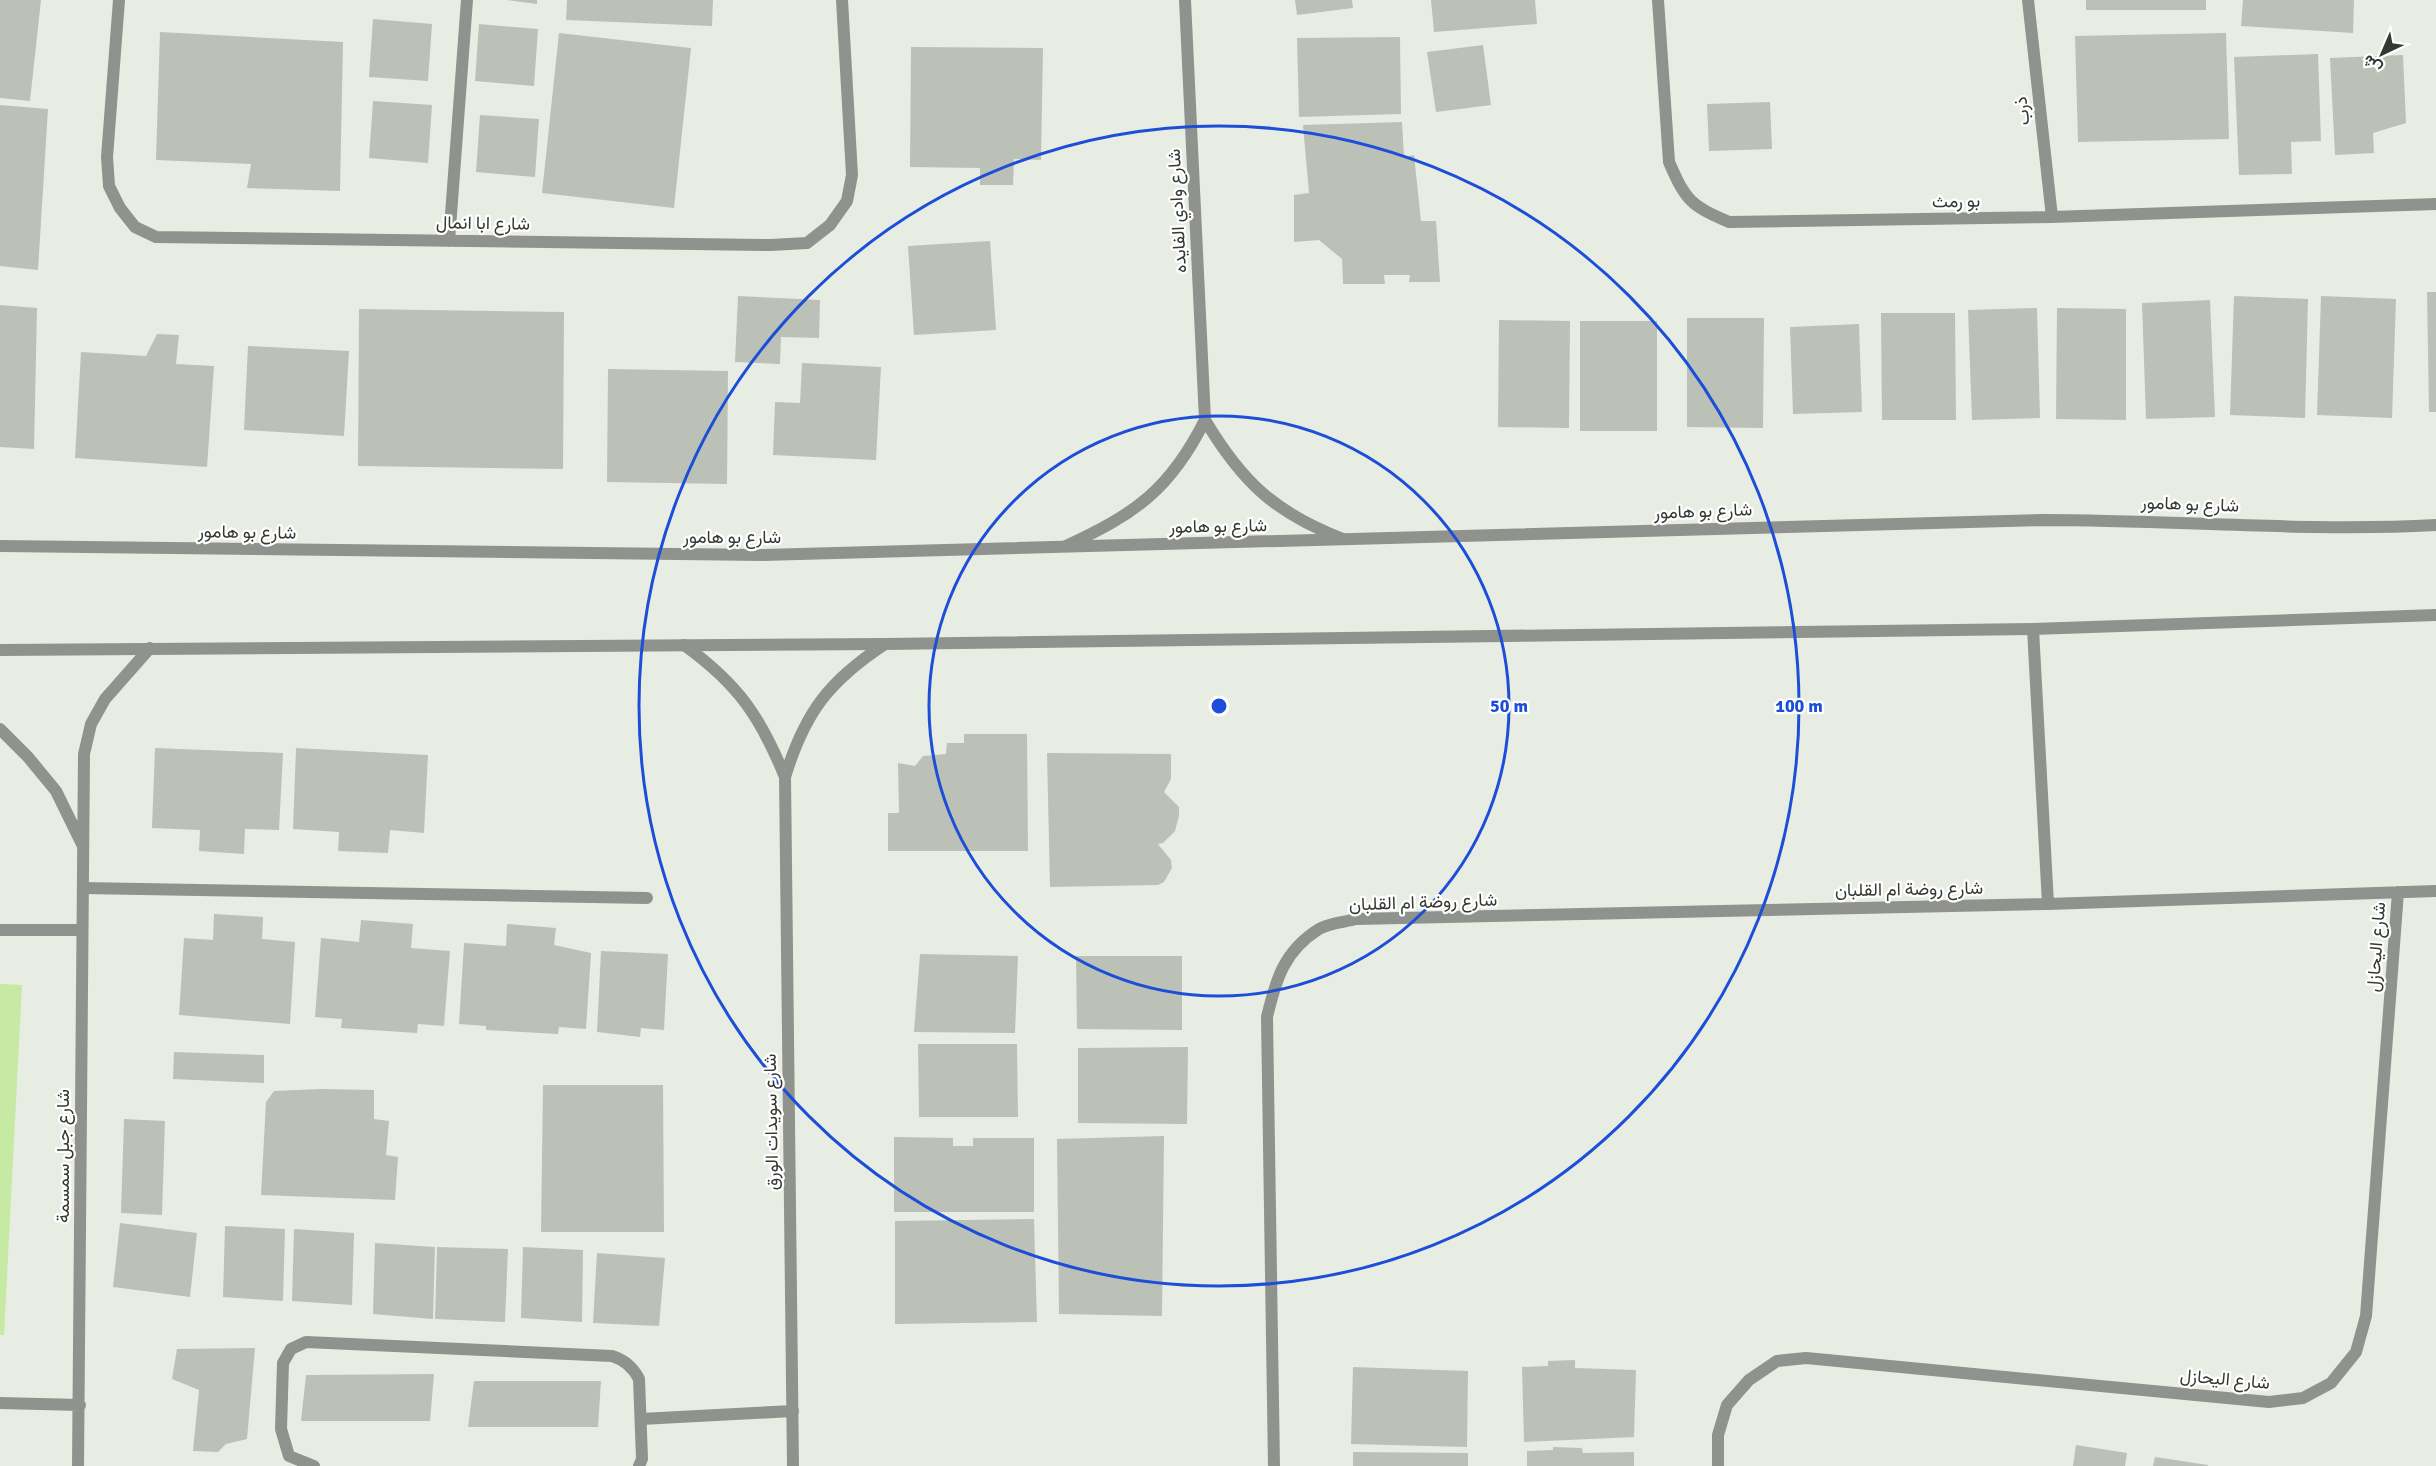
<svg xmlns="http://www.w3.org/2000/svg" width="2436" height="1466" font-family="Signika,Vazirmatn,sans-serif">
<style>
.green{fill:#c6e9a3}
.building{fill:#bcc1b8}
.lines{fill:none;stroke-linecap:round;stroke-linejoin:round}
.service{stroke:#90928e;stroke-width:12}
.minor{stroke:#90928e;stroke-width:12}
.tertiary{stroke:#90928e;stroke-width:12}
.ring{fill:none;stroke:#1d4ed8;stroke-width:3}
.labels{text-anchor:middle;stroke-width:4.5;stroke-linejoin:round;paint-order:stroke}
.street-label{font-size:18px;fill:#363834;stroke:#fff}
.centre{fill:#1d4ed8;stroke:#fff;stroke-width:3}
.ring-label{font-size:18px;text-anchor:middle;font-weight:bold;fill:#1d4ed8;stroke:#fff;stroke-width:4.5;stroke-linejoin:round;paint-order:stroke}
</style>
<rect width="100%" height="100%" fill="#e8ede4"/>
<path class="green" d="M 0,984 L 22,985 L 4,1335 L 0,1335 Z"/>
<path class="building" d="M 0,0 L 41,0 L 30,101 L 0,98 Z
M 507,0 L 537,0 L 537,4 Z
M 567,0 L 713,0 L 712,26 L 566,20 Z
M 1295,0 L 1352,0 L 1353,8 L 1297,15 Z
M 1431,0 L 1535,0 L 1537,24 L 1434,32 Z
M 2086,0 L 2206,0 L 2206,10 L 2086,10 Z
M 2243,0 L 2354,0 L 2353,33 L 2241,26 Z
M 373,19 L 432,24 L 428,81 L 369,77 Z
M 479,24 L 538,29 L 534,86 L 475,81 Z
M 160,32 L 343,42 L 340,191 L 247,188 L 251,164 L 156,160 Z
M 559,33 L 691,48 L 674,208 L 542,193 Z
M 2226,33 L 2229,139 L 2078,142 L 2075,36 Z
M 1400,37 L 1401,114 L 1299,117 L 1297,38 Z
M 1483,45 L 1491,105 L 1436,112 L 1427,52 Z
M 911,47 L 1043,48 L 1041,160 L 1014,159 L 1013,185 L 980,185 L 980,168 L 910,167 Z
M 2318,54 L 2321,141 L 2291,142 L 2292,174 L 2239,175 L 2234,57 Z
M 2403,55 L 2406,123 L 2373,133 L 2374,153 L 2335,155 L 2330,58 Z
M 373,101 L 432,105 L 428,163 L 369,158 Z
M 1770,102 L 1772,149 L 1709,151 L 1707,104 Z
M 0,105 L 48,109 L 38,270 L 0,266 Z
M 480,115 L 539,119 L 535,177 L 476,172 Z
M 1402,122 L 1404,157 L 1414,155 L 1421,221 L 1436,221 L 1440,282 L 1409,282 L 1410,275 L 1384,275 L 1385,284 L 1343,284 L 1342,259 L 1319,240 L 1294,242 L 1294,195 L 1309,193 L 1303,125 Z
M 990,241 L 996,330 L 914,335 L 908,246 Z
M 2427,292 L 2436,292 L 2436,412 L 2429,412 Z
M 738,296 L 820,300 L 819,338 L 781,337 L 780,364 L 735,362 Z
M 2234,296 L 2308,299 L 2305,418 L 2230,415 Z
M 2321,296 L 2396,299 L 2392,418 L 2317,415 Z
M 2210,300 L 2215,417 L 2146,419 L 2142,303 Z
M 0,305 L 37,308 L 34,449 L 0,447 Z
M 2037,308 L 2040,418 L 1972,420 L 1968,310 Z
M 2057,308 L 2126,309 L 2126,420 L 2056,419 Z
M 359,309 L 564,312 L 563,469 L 358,466 Z
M 1881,313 L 1955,313 L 1956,420 L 1882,420 Z
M 1687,318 L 1764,318 L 1763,428 L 1687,427 Z
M 1499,320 L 1570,321 L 1569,428 L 1498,427 Z
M 1580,321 L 1657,321 L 1657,431 L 1580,431 Z
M 1859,324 L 1862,412 L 1793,414 L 1790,327 Z
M 157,334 L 179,335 L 176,364 L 214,366 L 207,467 L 75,458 L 81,352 L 146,356 Z
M 248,346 L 349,351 L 344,436 L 244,430 Z
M 802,363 L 881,367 L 876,460 L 773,455 L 775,402 L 800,403 Z
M 608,369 L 728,371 L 727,484 L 607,482 Z
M 964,734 L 1027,734 L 1028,851 L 888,851 L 888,813 L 899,813 L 898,763 L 915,766 L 923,756 L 946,754 L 947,743 L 964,743 Z
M 155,748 L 283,753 L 279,830 L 245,829 L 244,854 L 199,851 L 200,830 L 152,828 Z
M 296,748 L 428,755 L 424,833 L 390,830 L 388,853 L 338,851 L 339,832 L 293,829 Z
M 1047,753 L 1171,754 L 1171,779 L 1164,792 L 1179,807 L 1179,816 L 1175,831 L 1163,843 L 1158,844 L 1171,860 L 1172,868 L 1164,882 L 1158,885 L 1050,887 Z
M 214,914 L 263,917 L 262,939 L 295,942 L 290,1024 L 179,1015 L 184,938 L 213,940 Z
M 361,920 L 413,924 L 411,948 L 450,951 L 444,1026 L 418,1024 L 417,1033 L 341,1028 L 342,1019 L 315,1017 L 321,938 L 359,942 Z
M 507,924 L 556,928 L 554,945 L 591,953 L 586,1029 L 559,1027 L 558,1034 L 486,1030 L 486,1026 L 459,1024 L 464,943 L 506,946 Z
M 601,951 L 668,954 L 664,1030 L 641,1028 L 640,1037 L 597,1032 Z
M 920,954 L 1018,956 L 1015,1033 L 914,1032 Z
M 1076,956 L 1182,956 L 1182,1030 L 1077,1029 Z
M 918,1044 L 1017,1044 L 1018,1117 L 919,1117 Z
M 1188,1047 L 1187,1124 L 1078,1123 L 1078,1048 Z
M 174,1052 L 264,1055 L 264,1083 L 173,1079 Z
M 543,1085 L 663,1085 L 664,1232 L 541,1232 Z
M 320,1089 L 374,1090 L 374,1119 L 389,1121 L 386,1155 L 398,1157 L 395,1200 L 261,1195 L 266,1102 L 274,1091 Z
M 124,1119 L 165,1121 L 162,1215 L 121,1213 Z
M 1164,1136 L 1162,1316 L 1059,1314 L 1057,1139 Z
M 894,1137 L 953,1138 L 953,1146 L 973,1146 L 973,1138 L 1034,1138 L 1034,1212 L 894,1212 Z
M 1034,1219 L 1037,1322 L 895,1324 L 895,1221 Z
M 120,1223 L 197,1233 L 190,1297 L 113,1287 Z
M 225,1226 L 285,1229 L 283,1301 L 223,1297 Z
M 294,1229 L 354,1233 L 352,1305 L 292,1301 Z
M 375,1243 L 435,1247 L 433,1319 L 373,1314 Z
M 437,1247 L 508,1249 L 505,1322 L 435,1319 Z
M 523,1247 L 583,1250 L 582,1322 L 521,1318 Z
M 597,1253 L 665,1258 L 659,1326 L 593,1323 Z
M 255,1348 L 247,1439 L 226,1444 L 218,1452 L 193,1451 L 199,1390 L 172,1379 L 177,1349 Z
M 1575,1360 L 1575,1368 L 1636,1370 L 1634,1437 L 1524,1442 L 1522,1367 L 1548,1366 L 1548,1361 Z
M 1353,1367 L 1468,1371 L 1467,1447 L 1351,1444 Z
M 434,1374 L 430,1421 L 301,1421 L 306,1375 Z
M 474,1381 L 601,1381 L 598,1427 L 468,1427 Z
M 2076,1445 L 2127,1453 L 2125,1466 L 2073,1466 Z
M 1553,1447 L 1582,1448 L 1583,1453 L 1634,1452 L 1634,1466 L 1527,1466 L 1527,1451 L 1553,1450 Z
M 1353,1452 L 1468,1453 L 1468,1466 L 1353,1466 Z
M 2155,1457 L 2208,1465 L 2208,1466 L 2153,1466 Z"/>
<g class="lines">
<path class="service" d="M 83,888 L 647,898
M 641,1419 L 793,1411
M 314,1466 L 289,1456 L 281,1429 L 283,1363 L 291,1349 L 306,1342 L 612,1356 C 625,1360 633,1367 639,1379 L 642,1459 L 639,1466"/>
<path class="minor" d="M 119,0 L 107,157 L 109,186 L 120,208 L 135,227 L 156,237 L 771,245 L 807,243 L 830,225 L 847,201 L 852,175 L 842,0
M 1185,0 L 1205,420 C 1242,482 1275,513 1343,539
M 1658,0 L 1669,162 C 1686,201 1690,205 1729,222 L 2052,217 L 2436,204
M 2028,0 L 2052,217
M 449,241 L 467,0
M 1066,546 C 1135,514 1170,490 1205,420
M 2033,629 L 2048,904
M 684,645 C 738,684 760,716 785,777
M 0,729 L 28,757 L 56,791 L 82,844
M 0,930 L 82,930
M 0,1403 L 80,1405
M 78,1466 L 84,754 L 91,724 L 105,699 L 150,648
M 793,1466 L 785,777 C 805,712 829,681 885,644
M 1274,1466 L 1267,1017 C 1276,979 1284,951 1319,929 C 1329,923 1345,922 1356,919 L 2048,904 L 2436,891
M 1718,1466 L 1718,1435 L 1727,1405 L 1749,1380 L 1777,1361 L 1806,1358 L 2269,1402 L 2303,1398 L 2331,1383 L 2356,1352 L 2366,1316 L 2398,892"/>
<path class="tertiary" d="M 0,546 L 763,555 L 2044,520 C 2175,520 2306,532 2436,525
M 0,650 L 885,644 L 2033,629 L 2436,615"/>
</g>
<g class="ring">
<circle cx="1219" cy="706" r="290"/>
<circle cx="1219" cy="706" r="580"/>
</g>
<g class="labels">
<g class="street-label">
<text transform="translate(2022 111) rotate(-96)" y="6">ذرب</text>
<text transform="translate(1956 201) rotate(-1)" y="6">بو رمث</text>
<text transform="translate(1177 211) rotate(-93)" y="6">شارع وادي الفايده</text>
<text transform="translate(483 223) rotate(1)" y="6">شارع ابا انمال</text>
<text transform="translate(2190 504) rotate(2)" y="6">شارع بو هامور</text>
<text transform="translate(1703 511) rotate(-2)" y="6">شارع بو هامور</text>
<text transform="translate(1218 526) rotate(-1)" y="6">شارع بو هامور</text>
<text transform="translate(247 532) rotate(1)" y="6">شارع بو هامور</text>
<text x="732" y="543">شارع بو هامور</text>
<text transform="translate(1909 889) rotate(-1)" y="6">شارع روضة ام القلبان</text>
<text transform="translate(1423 902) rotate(-2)" y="6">شارع روضة ام القلبان</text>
<text transform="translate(2376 947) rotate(-86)" y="6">شارع اليحازل</text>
<text transform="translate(771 1122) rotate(-91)" y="6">شارع سويدات الورق</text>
<text transform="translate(63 1156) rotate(-90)" y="6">شارع جبل سمسمة</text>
<text transform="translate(2225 1379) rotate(5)" y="6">شارع اليحازل</text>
</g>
</g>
<circle cx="1219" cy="706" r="9" class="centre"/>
<g class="ring-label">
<text x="1509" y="712">50 m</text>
<text x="1799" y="712">100 m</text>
</g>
<g transform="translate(2382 54) rotate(224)" stroke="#ffffff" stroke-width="4.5" paint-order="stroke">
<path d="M0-4.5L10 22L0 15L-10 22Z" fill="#363834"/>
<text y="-9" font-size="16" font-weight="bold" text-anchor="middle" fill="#363834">ش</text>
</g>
</svg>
